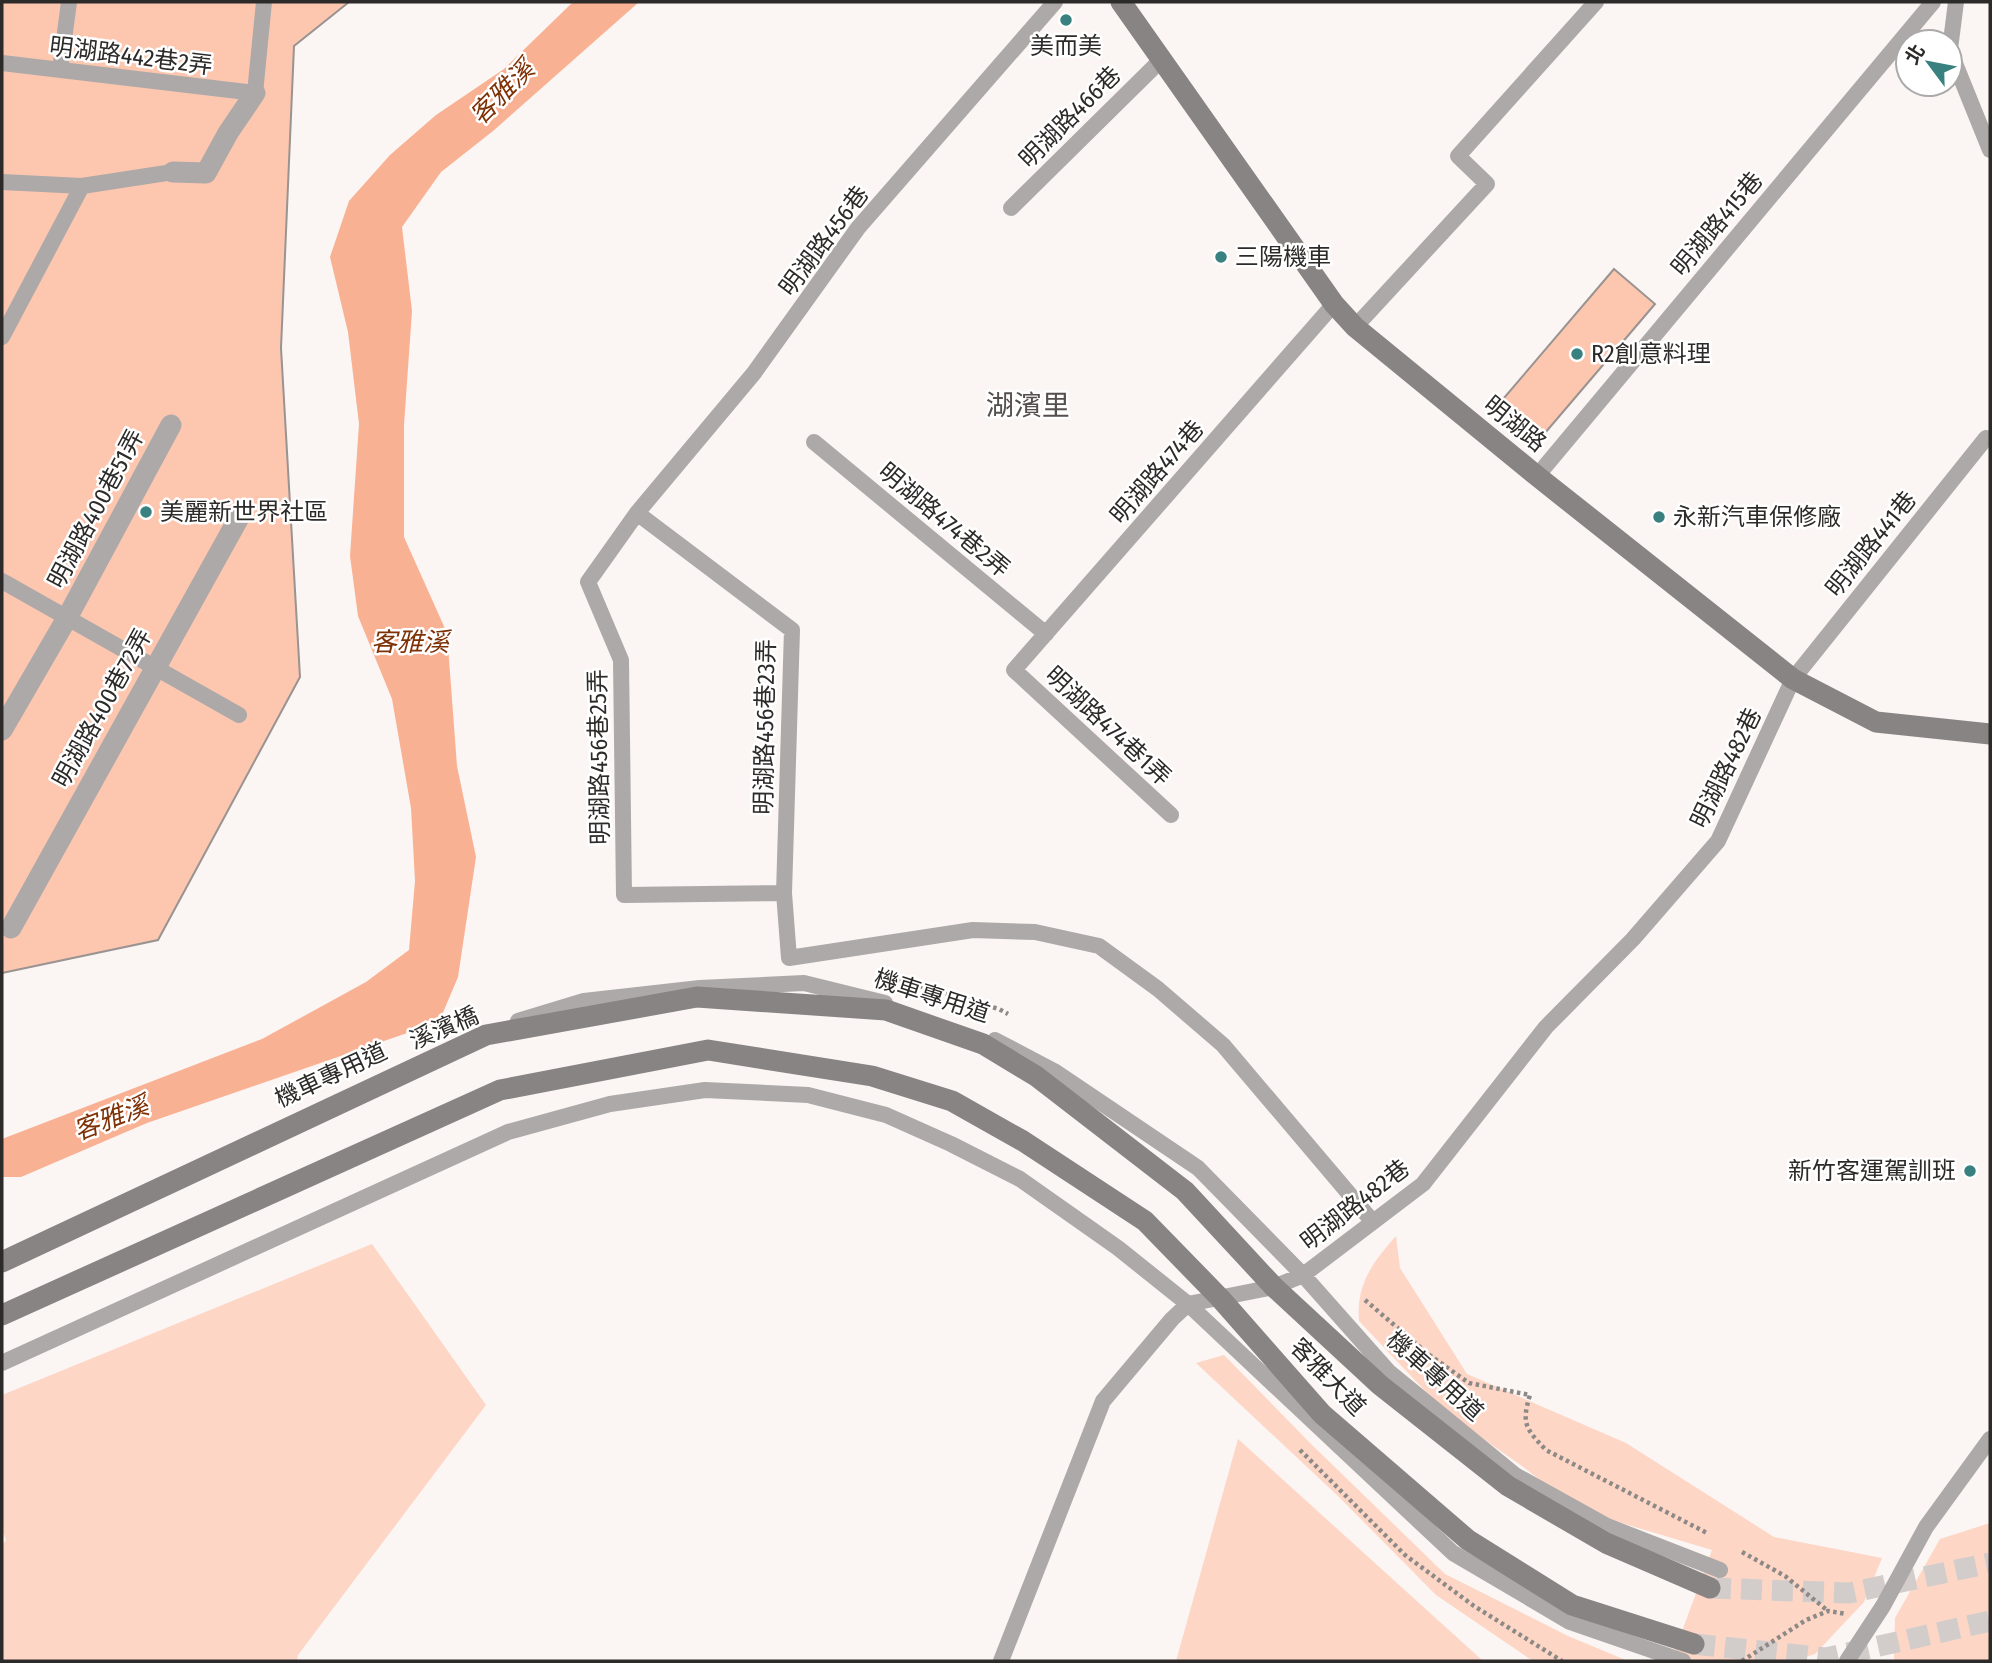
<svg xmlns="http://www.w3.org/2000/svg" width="1992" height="1663" font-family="'Fira Sans Condensed','Noto Sans TC',sans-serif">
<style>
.green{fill:#fdd6c6}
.water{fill:#f9b193}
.building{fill:#fdc6af;stroke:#999391;stroke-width:2}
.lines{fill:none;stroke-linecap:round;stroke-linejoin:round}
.secondary-tunnel{stroke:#d2cdcb;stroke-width:21;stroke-dasharray:21 10;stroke-linecap:butt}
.path{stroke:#8d8987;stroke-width:4.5;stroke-dasharray:3.5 3.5;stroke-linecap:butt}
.lane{stroke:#aca9a8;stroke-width:16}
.street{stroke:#aca9a8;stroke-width:21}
.secondary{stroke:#888483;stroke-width:21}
.poi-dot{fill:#398180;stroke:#fff;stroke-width:2.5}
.labels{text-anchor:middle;stroke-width:5;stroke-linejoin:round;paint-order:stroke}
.poi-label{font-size:24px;fill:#2d2b2a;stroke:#fff;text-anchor:start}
.street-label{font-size:24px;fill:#2d2b2a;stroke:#fff}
.water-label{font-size:26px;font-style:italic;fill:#7f3106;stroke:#fff}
.quarter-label{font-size:28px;fill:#55504e;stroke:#fff}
</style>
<rect width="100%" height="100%" fill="#fbf5f3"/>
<path class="green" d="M 1396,1236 L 1400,1268 L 1467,1374 L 1626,1443 L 1774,1537 L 1882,1558 L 1864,1602 L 1815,1654 L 1792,1661 L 1671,1661 L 1712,1550 L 1578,1510 L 1522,1466 L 1445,1412 L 1359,1321 C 1356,1284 1373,1262 1396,1236 Z
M 372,1244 L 486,1405 L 298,1655 L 297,1661 L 2,1661 L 2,1545 L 6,1540 L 2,1530 L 2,1395 Z
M 1224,1355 L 1310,1443 L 1445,1574 L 1568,1636 L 1628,1661 L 1533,1661 L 1436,1595 L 1338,1496 L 1196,1363 Z
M 1238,1439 L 1483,1661 L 1176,1661 Z
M 1990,1523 L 1990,1661 L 1894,1661 L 1895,1618 L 1940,1539 Z"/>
<path class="water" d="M 573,2 L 639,2 L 493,131 L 441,172 L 402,227 L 412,311 L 404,425 L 404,537 L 447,633 L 457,766 L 476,857 L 458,977 L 439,1022 L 147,1123 L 21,1177 L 2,1177 L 2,1139 L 262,1039 L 366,982 L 409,950 L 415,881 L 411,808 L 392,699 L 358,616 L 350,556 L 359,424 L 348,332 L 330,257 L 349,201 L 390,155 L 436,115 L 504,69 Z"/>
<path class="building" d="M 2,2 L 349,2 L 294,46 L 281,348 L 300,677 L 158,940 L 2,973 Z
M 1614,269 L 1655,304 L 1539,440 L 1498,405 Z"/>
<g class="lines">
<path class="secondary-tunnel" d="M 1710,1588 L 1849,1593 L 1990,1563
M 1694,1644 L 1826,1658 L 1990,1621"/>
<path class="path" d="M 899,980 L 999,1009 L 1008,1014
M 1365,1300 L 1428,1354 L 1469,1383 L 1530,1395 C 1521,1424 1526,1429 1546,1450 L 1707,1533
M 1300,1450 L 1405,1555 L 1474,1606 L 1562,1661
M 1742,1552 L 1785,1576 L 1828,1611
M 1742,1661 L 1806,1620 L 1828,1611 L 1847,1614"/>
<path class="lane" d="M 1055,2 L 858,228 L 754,373 L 637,513 L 588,582 L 621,660 L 624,895 L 784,893 L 789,958 L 973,930 L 1035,932 L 1099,946 L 1158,989 L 1223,1045 L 1373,1222
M 1950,49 L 1956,2
M 1950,51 L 1990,150
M 2,63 L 255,93 L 264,2
M 60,70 L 69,2
M 2,182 L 82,186
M 1011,208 L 1162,59
M 1355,327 L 1487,184 L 1458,156 L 1596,2
M 2,337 L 82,186 L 173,172
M 814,442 L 1046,634
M 1537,476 L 1933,2
M 637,513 L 792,630 L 784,893
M 2,581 L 239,715
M 1171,815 L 1014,670 L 1334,304
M 518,1021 L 584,1001 L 700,988 L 804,983 L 885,1003
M 995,1040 L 1054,1071 L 1198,1168 L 1303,1275 L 1389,1372 L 1515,1475 L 1607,1526 L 1720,1570
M 2,1363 L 508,1132 L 610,1104 L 705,1090 L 808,1095 L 886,1115 L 951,1144 L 1020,1179 L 1118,1248 L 1188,1304 L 1453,1553 L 1570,1622 L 1683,1661
M 1001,1661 L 1103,1401 L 1172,1319 L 1188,1304 L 1274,1287 L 1303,1275 L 1423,1184 L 1546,1027 L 1633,939 L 1718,841 L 1793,679 L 1986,438
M 1847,1661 L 1883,1606 L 1926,1527 L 1990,1439"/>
<path class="street" d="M 173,172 L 206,173 L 228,133 L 255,93
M 2,730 L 67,618 L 171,425
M 11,928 L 241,514"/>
<path class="secondary" d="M 1121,2 L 1334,304 L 1355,327 L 1537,476 L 1793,679 L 1876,722 L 1990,734
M 2,1262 L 486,1035 L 697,997 L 886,1010 L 983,1044 L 1036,1076 L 1185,1191 L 1274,1287 L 1380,1385 L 1508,1486 L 1606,1543 L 1710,1588
M 2,1315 L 500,1090 L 708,1050 L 872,1076 L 952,1101 L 1023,1141 L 1145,1221 L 1220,1298 L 1322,1414 L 1468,1540 L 1572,1605 L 1694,1644"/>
</g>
<g class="poi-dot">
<circle cx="1066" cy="20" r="7"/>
<circle cx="1221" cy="257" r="7"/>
<circle cx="1577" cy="354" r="7"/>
<circle cx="146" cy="512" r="7"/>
<circle cx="1659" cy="517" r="7"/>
<circle cx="1970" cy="1171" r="7"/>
</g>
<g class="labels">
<g class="poi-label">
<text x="1066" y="54" text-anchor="middle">美而美</text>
<text x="1235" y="265">三陽機車</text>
<text x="1591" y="362">R2創意料理</text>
<text x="160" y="520">美麗新世界社區</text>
<text x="1673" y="525">永新汽車保修廠</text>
<text x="1956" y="1179" text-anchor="end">新竹客運駕訓班</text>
</g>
<g class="street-label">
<text transform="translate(131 56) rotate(7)" y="8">明湖路442巷2弄</text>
<text transform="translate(1070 117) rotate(-45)" y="8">明湖路466巷</text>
<text transform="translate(1717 224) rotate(-50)" y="8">明湖路415巷</text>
<text transform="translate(824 241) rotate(-53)" y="8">明湖路456巷</text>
<text transform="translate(1515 424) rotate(39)" y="8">明湖路</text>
<text transform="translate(1157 472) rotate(-49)" y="8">明湖路474巷</text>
<text transform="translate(96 509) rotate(-62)" y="8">明湖路400巷51弄</text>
<text transform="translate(944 520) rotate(40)" y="8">明湖路474巷2弄</text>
<text transform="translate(1871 544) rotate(-51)" y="8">明湖路441巷</text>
<text transform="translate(102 708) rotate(-61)" y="8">明湖路400巷72弄</text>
<text transform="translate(1108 726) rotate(43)" y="8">明湖路474巷1弄</text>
<text transform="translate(765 727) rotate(-89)" y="8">明湖路456巷23弄</text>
<text transform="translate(599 757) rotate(-91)" y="8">明湖路456巷25弄</text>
<text transform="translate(1726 768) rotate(-64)" y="8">明湖路482巷</text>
<text transform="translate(932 996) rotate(18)" y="8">機車專用道</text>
<text transform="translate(444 1028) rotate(-23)" y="8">溪濱橋</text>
<text transform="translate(331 1075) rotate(-25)" y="8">機車專用道</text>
<text transform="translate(1355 1205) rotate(-38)" y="8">明湖路482巷</text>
<text transform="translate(1435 1376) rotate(42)" y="8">機車專用道</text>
<text transform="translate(1328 1377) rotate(46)" y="8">客雅大道</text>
</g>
<g class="water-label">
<text transform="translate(502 92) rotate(-45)" y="9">客雅溪</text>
<text x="410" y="651">客雅溪</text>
<text transform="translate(111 1118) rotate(-21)" y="9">客雅溪</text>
</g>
<g class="quarter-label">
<text x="1028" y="415">湖濱里</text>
</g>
</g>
<rect width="1992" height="1663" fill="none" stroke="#2d2b2a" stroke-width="7"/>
<g transform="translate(1929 63) rotate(302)"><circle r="33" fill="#ffffff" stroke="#abaaaa" stroke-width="2"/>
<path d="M0-5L12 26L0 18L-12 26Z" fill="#398180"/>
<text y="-10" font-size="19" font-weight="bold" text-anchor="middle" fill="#2d2b2a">北</text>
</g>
</svg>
